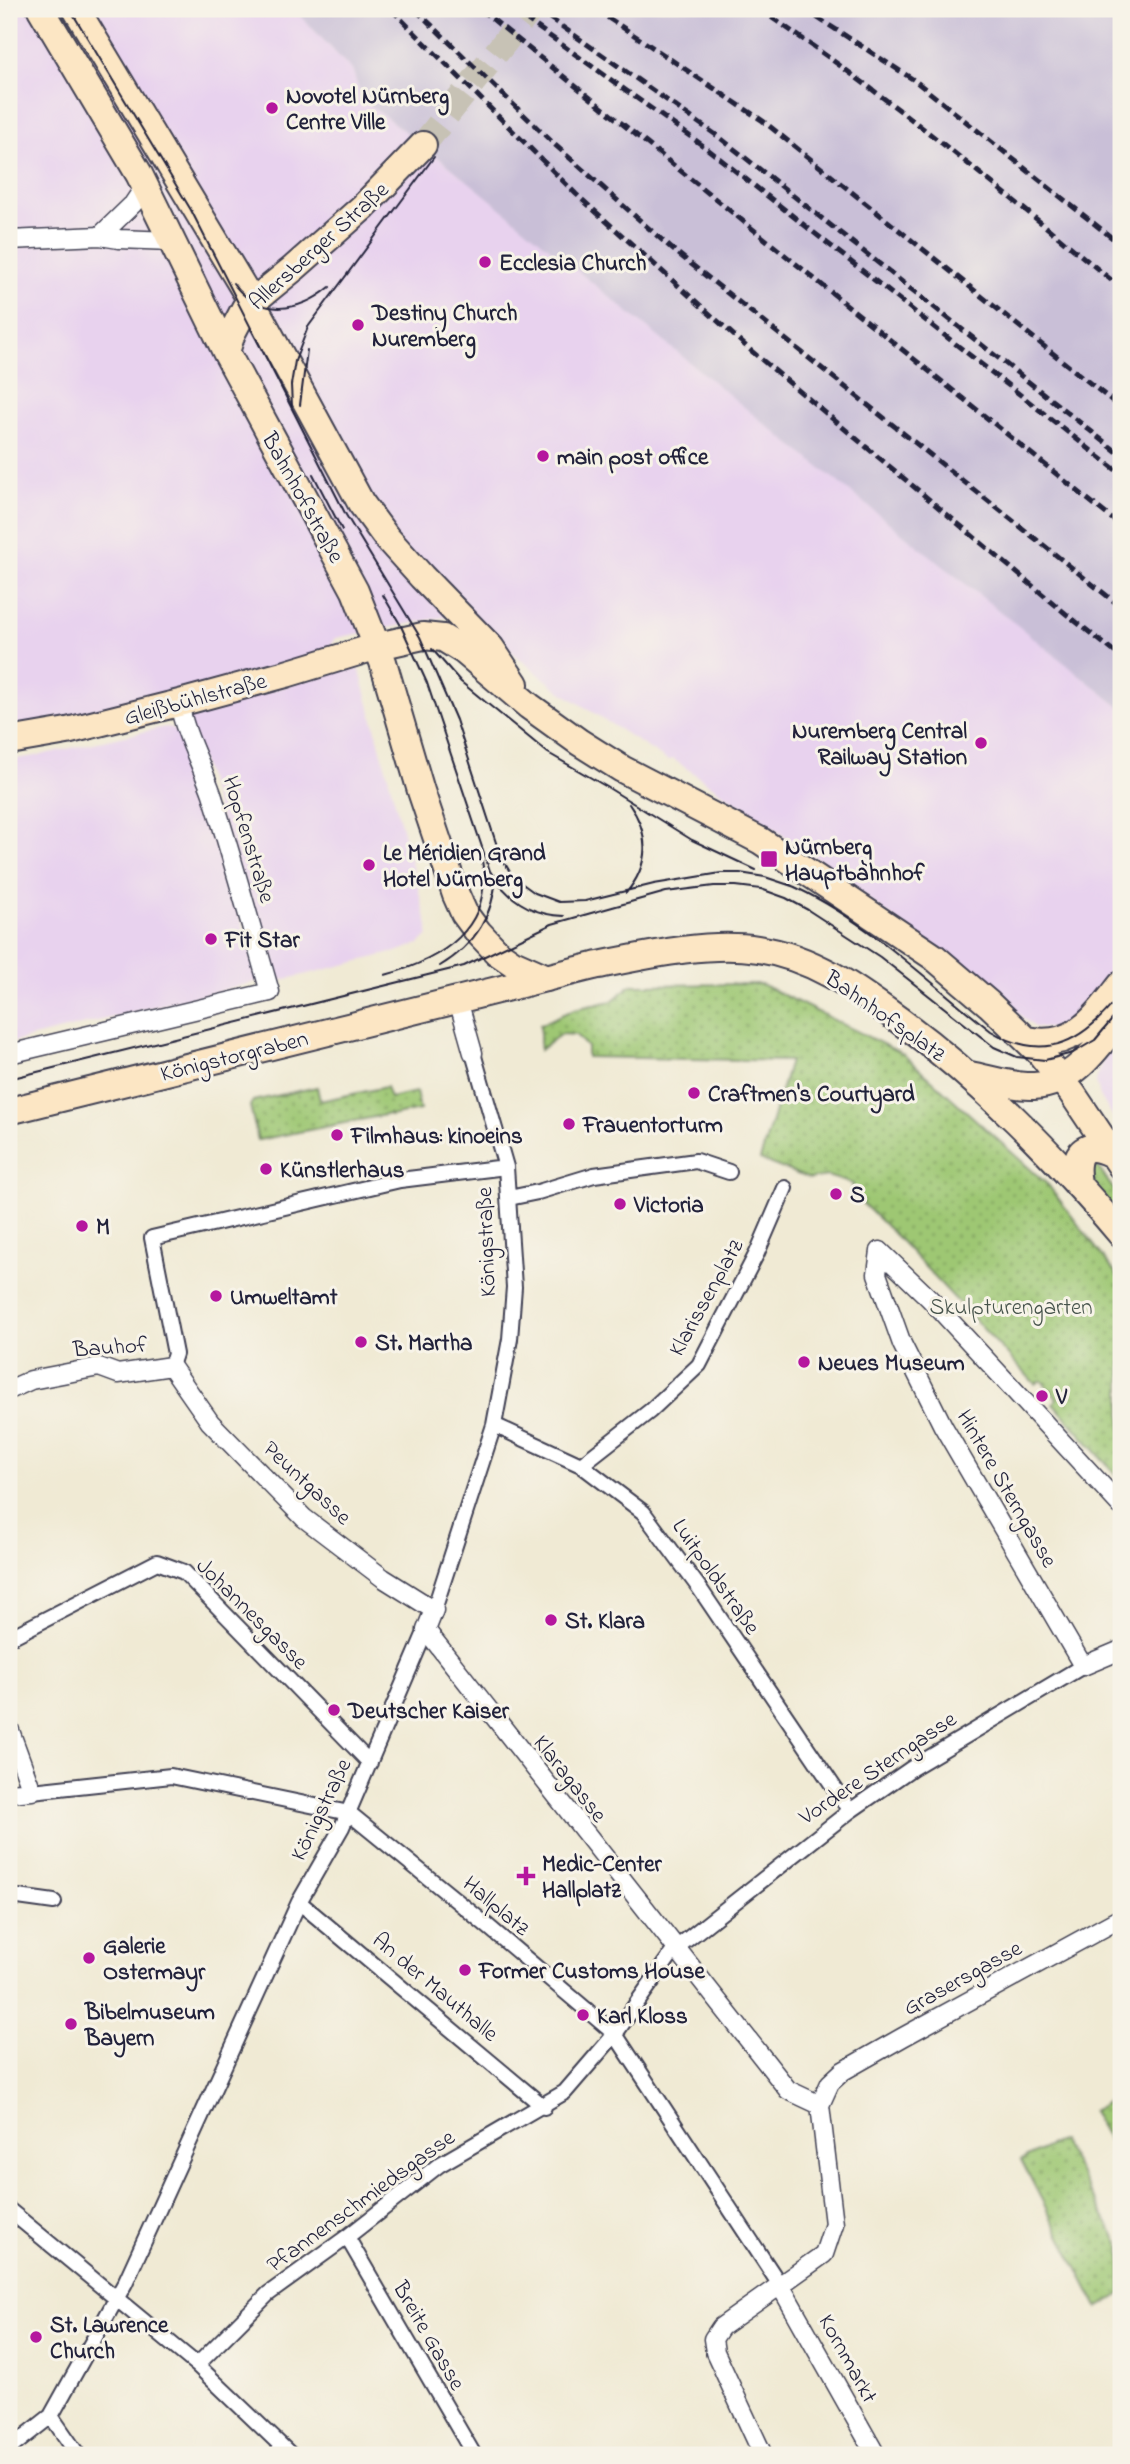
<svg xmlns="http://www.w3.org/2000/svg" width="1130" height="2464" font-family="'Indie Flower',sans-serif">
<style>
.built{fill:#e8d2ee}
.railway{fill:#c9bfd7}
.green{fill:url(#green-dots);stroke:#607457;stroke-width:2}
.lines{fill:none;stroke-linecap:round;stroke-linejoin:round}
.secondary-tunnel{stroke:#c7c2b5;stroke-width:26;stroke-dasharray:26 13;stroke-linecap:butt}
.pedestrian-casing{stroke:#414052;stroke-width:18}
.minor-casing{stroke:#414052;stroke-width:21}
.secondary-casing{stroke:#414052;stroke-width:30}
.pedestrian{stroke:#fff;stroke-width:14}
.minor{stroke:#fff;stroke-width:18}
.secondary{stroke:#fce6c4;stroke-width:26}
.tram{stroke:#22223b;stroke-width:2}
.rail{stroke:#22223b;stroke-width:5;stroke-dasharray:10 5;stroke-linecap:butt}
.poi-dot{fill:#b5179e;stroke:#f7f3e8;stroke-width:2.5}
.labels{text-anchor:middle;stroke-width:6;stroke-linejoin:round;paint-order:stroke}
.poi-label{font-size:23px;font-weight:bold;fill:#22223b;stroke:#f7f3e8;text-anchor:start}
.street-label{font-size:23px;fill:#22223b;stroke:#f7f3e8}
.park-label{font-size:23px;fill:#47544c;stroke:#f7f3e8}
</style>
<defs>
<pattern id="green-dots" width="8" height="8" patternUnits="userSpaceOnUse" patternTransform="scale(1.75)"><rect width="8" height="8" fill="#9ec773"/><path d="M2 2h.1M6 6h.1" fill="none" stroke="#80a160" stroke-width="1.8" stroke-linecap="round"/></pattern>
</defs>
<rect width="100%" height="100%" fill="#f7f3e8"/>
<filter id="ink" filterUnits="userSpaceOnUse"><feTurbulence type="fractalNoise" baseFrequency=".0143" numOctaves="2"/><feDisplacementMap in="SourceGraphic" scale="14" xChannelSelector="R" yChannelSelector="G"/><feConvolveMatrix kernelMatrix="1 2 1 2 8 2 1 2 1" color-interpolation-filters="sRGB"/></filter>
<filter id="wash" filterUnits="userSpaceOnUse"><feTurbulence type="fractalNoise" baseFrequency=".00686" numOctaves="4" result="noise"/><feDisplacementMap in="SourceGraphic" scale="28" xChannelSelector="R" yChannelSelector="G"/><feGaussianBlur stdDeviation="1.57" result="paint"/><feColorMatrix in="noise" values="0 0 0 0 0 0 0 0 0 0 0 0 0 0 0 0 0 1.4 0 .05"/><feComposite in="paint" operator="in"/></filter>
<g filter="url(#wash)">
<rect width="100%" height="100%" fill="#f0ead4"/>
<path class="built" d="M 9,9 L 294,9 L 353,71 L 361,98 L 447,164 L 1121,708 L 1121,970 L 1093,1007 L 1081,1018 L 1054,1029 L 1034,1027 L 1006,1003 L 836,875 L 824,863 L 673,759 L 668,761 L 560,691 L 515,655 L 470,612 L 336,638 L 328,650 L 286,665 L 9,732 Z
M 355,666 L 360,671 L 428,926 L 428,935 L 419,944 L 396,952 L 275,982 L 186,715 Z
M 165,727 L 172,728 L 181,735 L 199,774 L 259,981 L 9,1043 L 9,760 L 36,756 Z
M 1121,1035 L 1121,1130 L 1100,1096 L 1096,1081 L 1103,1058 Z"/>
<path class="railway" d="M 294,9 L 1121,9 L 1121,708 L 749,411 L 447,164 L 361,98 L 353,71 Z"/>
<path class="green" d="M 761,984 L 903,1054 L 1048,1185 L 1113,1270 L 1121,1281 L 1121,1480 L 1053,1403 L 1057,1398 L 1041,1380 L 1035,1384 L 896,1236 L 852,1193 L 853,1184 L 827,1176 L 810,1179 L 760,1160 L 790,1061 L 587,1057 L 587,1047 L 576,1035 L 561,1034 L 540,1050 L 540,1025 L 574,1009 L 612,1001 L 631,985 Z
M 317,1087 L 320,1101 L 386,1087 L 390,1098 L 416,1092 L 420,1110 L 390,1116 L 390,1114 L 258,1140 L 250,1106 L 253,1101 Z
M 1095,1163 L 1121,1200 L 1121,1219 L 1090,1178 L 1089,1165 Z
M 1121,2094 L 1121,2164 L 1092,2111 Z
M 1061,2140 L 1121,2247 L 1121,2294 L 1098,2308 L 1021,2160 Z"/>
</g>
<g filter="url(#ink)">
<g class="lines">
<path class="secondary-tunnel" d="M 423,145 L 531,9"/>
<defs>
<path id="pedestrian" d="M 509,1198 L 538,1192 L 594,1175 L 696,1161 L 729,1172
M 171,1366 L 175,1354 L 152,1238 L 400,1180 L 506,1167
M 494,1425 L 581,1465 L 643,1512 L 700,1589 L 850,1811
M 581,1465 L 650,1411 L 699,1365 L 757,1253 L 785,1188
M 434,1610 L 494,1425 L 510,1339 L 514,1287 L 506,1167 L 473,1053
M 9,1638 L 157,1562 L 184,1572 L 370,1763
M 32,1791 L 171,1776 L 349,1813 L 484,1923 L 615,2034 L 780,2285
M 9,1894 L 11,1896 L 54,1902
M 299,1902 L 544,2107
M 9,2210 L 197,2365 L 291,2455
M 347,2237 L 474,2455
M 197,2365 L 268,2294 L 347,2237 L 439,2165 L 565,2092 L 615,2034 L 675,1949 L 850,1811 L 912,1768 L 1083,1666
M 51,2416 L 78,2455
M 9,2449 L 51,2416 L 125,2283 L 299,1902 L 342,1827 L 426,1630
M 1120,2455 L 1121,2455"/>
<path id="minor" d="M 100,236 L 133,204 L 145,186
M 9,240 L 100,236 L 119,239 L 171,241
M 458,1000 L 473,1053
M 9,1054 L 270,992 C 251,926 233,860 212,794 C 201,763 185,735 179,703
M 880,1251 L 877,1274 L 902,1344 L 943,1426 L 1083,1666 L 1121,1650
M 880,1251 L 929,1298 L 1121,1506
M 9,1390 L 31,1380 L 99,1367 L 118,1374 L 171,1366 L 210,1422 L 304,1518 L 383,1578 L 434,1610 L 426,1630 L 788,2090 L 820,2105
M 9,1728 L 32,1791 L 9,1793
M 780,2285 L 876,2455
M 763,2455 L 715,2352 L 713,2339 L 721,2327 L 824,2254 L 834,2224 L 820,2105 L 830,2083 L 843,2071 L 903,2037 L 1121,1918"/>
<path id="secondary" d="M 41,9 L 139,174 L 226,352 L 355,591 L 383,662 L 421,791 L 456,895 L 464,913 L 478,932 L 497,952 L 513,963 L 547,978
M 76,9 L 252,302 L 361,503 L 386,537 L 422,577 L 491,648 L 515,684
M 226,352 L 232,333 L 245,308 L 294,268 L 363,207 L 423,145
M 9,741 L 67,731 L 183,702 L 286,674 L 378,646 L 423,636 L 443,638 L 464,651 L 529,706 L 579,742 L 622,769 L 761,841 L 934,957 L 989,1004 L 1040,1053 L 1072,1093 L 1121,1166
M 1027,1040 C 1074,1050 1095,1018 1121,985
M 970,1075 C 990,1079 1014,1087 1034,1086 C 1074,1084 1099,1046 1121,1017
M 9,1111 L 594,966 C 644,956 707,941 758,949 C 813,957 855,988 899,1020 C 983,1082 1054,1155 1121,1234
M 1078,1183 C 1072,1150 1086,1139 1115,1156"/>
</defs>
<use href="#pedestrian" class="pedestrian-casing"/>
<use href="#minor" class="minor-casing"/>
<use href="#secondary" class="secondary-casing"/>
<use href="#pedestrian" class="pedestrian"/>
<use href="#minor" class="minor"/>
<use href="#secondary" class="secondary"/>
<path class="tram" d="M 70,9 L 191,210 L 346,515 L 420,637 L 456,720 L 500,855 L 513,877 L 535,893 L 559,902 L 585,901 L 654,884 L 721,873 L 740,873 L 765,877 L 795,887
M 233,283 C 259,319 300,312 330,287
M 300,405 L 307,350
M 292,406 L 291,385 L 295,361 L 308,327 L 434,157
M 313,474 L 342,530
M 383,595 L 400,624 L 427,683 L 490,871 C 507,899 532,915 564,916
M 432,649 L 461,682 L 548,753 L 607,787 L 692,840 L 756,870
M 788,884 C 864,917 927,981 991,1031 C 1047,1065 1086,1039 1121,994
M 626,893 C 650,865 650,833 629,804
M 440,966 C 475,945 494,914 496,875
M 385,975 C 441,960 494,928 482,860
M 9,1079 L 464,966 L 552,924 L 666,892 L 714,886 L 736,886 L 761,889 L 786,898 L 808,910 L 880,957 L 994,1047 L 1017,1057 L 1045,1060 L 1073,1053 L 1095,1040 L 1121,1009"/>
<path class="rail" d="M 391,9 L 576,194 L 749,349 L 1065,613 L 1121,657
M 415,9 L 554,144 L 671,248 L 1121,607
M 480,9 L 1121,526
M 512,9 L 705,147 L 1121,474
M 537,9 L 719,137 L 1121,455
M 595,9 L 763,121 L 1121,408
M 759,9 C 885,93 1003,192 1121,288
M 804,9 L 914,80 L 1121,245"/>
</g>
</g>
<g class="poi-dot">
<circle cx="272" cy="108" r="7"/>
<circle cx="485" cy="262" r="7"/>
<circle cx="358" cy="325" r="7"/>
<circle cx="543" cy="456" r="7"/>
<circle cx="981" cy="743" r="7"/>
<rect x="760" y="850" width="18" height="18" rx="3.5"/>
<circle cx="369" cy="865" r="7"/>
<circle cx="211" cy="939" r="7"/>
<circle cx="694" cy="1093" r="7"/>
<circle cx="569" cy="1124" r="7"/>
<circle cx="337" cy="1135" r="7"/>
<circle cx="266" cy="1169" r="7"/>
<circle cx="836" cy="1194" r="7"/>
<circle cx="620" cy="1204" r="7"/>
<circle cx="82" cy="1226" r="7"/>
<circle cx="216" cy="1296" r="7"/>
<circle cx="361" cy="1342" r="7"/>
<circle cx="804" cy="1362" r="7"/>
<circle cx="1042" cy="1396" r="7"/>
<circle cx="551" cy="1620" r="7"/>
<circle cx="334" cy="1710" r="7"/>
<path d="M522.5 1865.5h7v7h7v7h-7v7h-7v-7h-7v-7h7z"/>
<circle cx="89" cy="1958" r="7"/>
<circle cx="465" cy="1970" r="7"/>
<circle cx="583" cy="2015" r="7"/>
<circle cx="71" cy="2024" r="7"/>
<circle cx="36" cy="2337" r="7"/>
</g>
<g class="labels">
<g class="poi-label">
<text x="286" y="103">Novotel Nürnberg<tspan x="286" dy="26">Centre Ville</tspan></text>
<text x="499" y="270">Ecclesia Church</text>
<text x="372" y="320">Destiny Church<tspan x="372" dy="26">Nuremberg</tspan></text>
<text x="557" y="464">main post office</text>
<text x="967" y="738" text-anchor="end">Nuremberg Central<tspan x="967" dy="26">Railway Station</tspan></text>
<text x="785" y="854">Nürnberg<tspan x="785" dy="26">Hauptbahnhof</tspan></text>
<text x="383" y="860">Le Méridien Grand<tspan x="383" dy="26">Hotel Nürnberg</tspan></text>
<text x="225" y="947">Fit Star</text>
<text x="708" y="1101">Craftmen's Courtyard</text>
<text x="583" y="1132">Frauentorturm</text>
<text x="351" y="1143">Filmhaus: kinoeins</text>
<text x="280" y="1177">Künstlerhaus</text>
<text x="850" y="1202">S</text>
<text x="634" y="1212">Victoria</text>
<text x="96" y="1234">M</text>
<text x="230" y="1304">Umweltamt</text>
<text x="375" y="1350">St. Martha</text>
<text x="818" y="1370">Neues Museum</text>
<text x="1056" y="1404">V</text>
<text x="565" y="1628">St. Klara</text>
<text x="348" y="1718">Deutscher Kaiser</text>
<text x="542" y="1871">Medic-Center<tspan x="542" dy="26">Hallplatz</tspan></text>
<text x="103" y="1953">Galerie<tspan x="103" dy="26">Ostermayr</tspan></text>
<text x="479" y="1978">Former Customs House</text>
<text x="85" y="2019">Bibelmuseum<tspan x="85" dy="26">Bayern</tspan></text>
<text x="597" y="2023">Karl Kloss</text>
<text x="50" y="2332">St. Lawrence<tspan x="50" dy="26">Church</tspan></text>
</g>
<g class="street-label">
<text transform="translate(318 245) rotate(-42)" y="8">Allersberger Straße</text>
<text transform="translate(304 497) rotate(61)" y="8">Bahnhofstraße</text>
<text transform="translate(195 698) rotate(-15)" y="8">Gleißbühlstraße</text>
<text transform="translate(250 839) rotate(73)" y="8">Hopfenstraße</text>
<text transform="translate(886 1015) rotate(35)" y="8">Bahnhofsplatz</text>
<text transform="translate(234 1055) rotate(-14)" y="8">Königstorgraben</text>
<text transform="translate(485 1242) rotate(-92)" y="8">Königstraße</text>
<text transform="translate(705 1297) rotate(-61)" y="8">Klarissenplatz</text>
<text transform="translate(110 1346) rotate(-4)" y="8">Bauhof</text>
<text transform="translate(308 1482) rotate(43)" y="8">Peuntgasse</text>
<text transform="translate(1008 1488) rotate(60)" y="8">Hintere Sterngasse</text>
<text transform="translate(717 1576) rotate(55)" y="8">Luitpoldstraße</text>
<text transform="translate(253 1613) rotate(45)" y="8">Johannesgasse</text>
<text transform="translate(877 1767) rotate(-34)" y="8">Vordere Sterngasse</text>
<text transform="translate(571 1778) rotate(52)" y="8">Klaragasse</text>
<text transform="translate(320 1809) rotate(-64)" y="8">Königstraße</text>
<text transform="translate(497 1905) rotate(40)" y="8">Hallplatz</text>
<text transform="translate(962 1977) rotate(-29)" y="8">Grasersgasse</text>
<text transform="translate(436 1986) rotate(40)" y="8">An der Mauthalle</text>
<text transform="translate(360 2200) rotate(-36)" y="8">Pfannenschmiedsgasse</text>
<text transform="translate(430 2335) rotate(60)" y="8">Breite Gasse</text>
<text transform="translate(849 2358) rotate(61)" y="8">Kornmarkt</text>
</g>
<g class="park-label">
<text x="1011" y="1314">Skulpturengarten</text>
</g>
</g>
<rect width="1130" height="2464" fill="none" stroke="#f7f3e8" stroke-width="35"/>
</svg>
